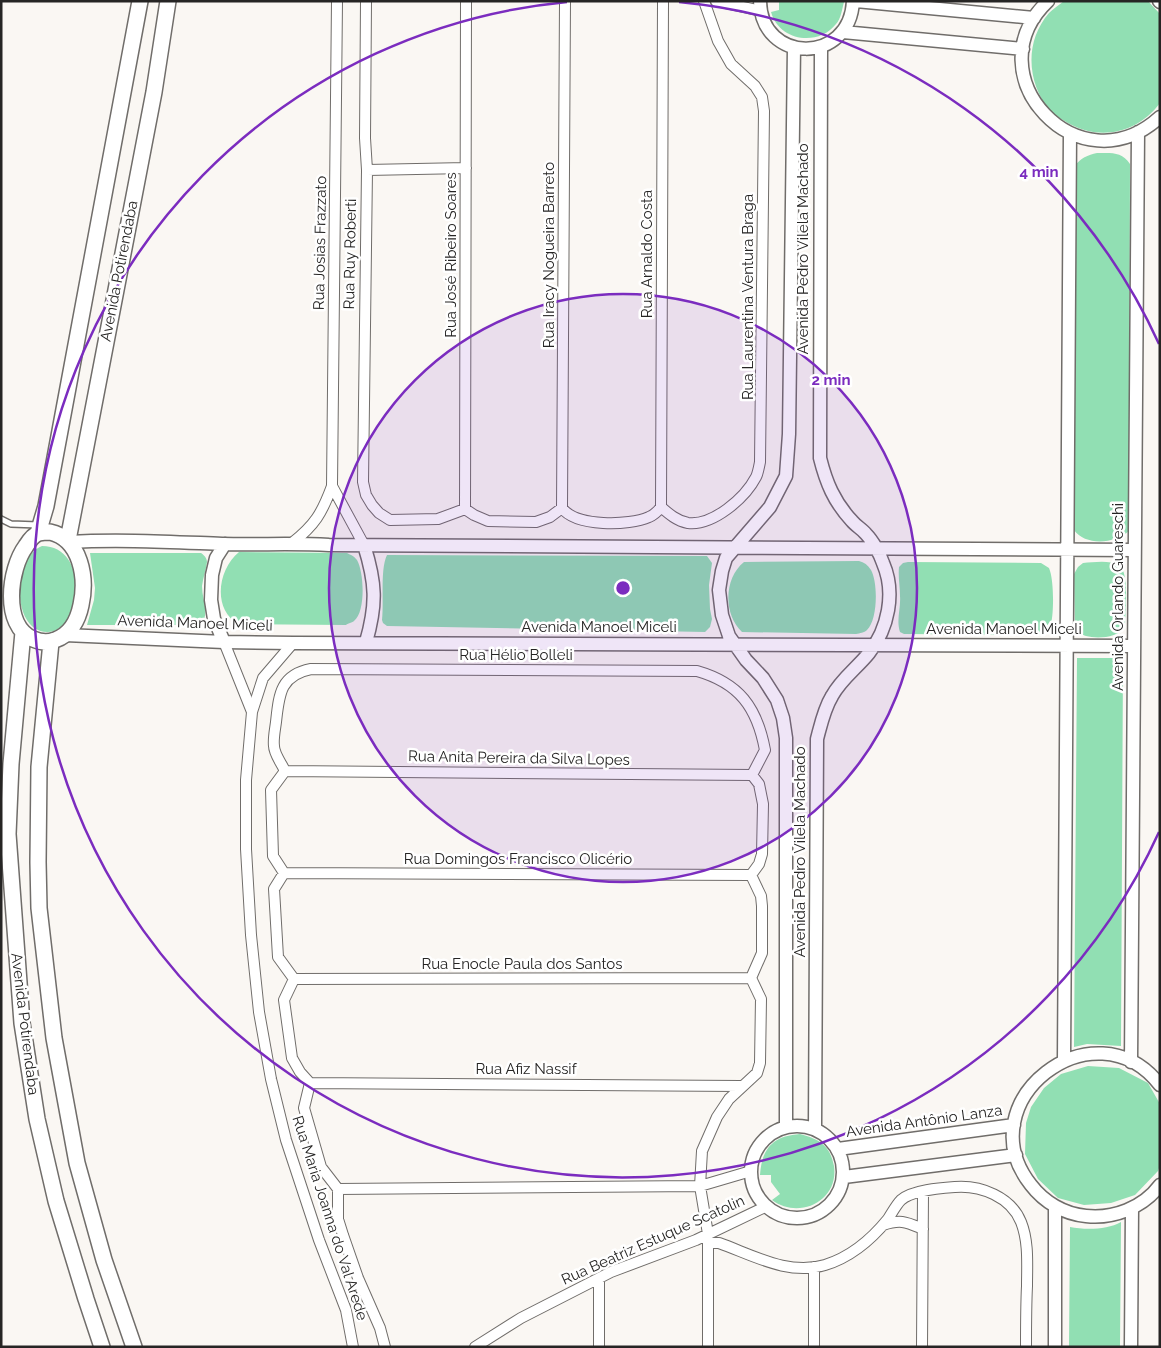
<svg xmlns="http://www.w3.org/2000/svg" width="1161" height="1348" font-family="Raleway,sans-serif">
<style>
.green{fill:#91dfb3}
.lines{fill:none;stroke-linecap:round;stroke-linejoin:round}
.service-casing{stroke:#706d6a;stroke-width:8}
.minor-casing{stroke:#706d6a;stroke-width:12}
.tertiary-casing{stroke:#706d6a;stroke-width:15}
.secondary-casing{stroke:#706d6a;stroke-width:18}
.service{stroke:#fff;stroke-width:5}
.minor{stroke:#fff;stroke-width:10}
.tertiary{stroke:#fff;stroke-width:12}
.secondary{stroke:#fff;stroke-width:15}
.ring{fill:none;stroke:#7b2cbf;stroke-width:2.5}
.labels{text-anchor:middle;stroke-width:5;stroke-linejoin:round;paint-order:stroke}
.street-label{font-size:15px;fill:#262524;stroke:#fff}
.centre{fill:#7b2cbf;stroke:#fff;stroke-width:2.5}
.ring-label{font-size:15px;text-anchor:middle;font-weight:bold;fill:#7b2cbf;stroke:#fff;stroke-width:5;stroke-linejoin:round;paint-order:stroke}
</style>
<rect width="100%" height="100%" fill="#faf7f3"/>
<path class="green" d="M 779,1 L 844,1 L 844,2 C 842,9 841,19 836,24 C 818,47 779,41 771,12 L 779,10 Z
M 1064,1 L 1148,1 L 1160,14 L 1160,103 C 1136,135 1096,142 1063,120 C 1059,117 1053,115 1050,111 C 1027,83 1024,42 1049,13 C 1053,9 1059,5 1064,1 Z
M 1097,153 C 1110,153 1122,151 1130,164 L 1129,531 C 1115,544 1085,546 1074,530 L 1075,166 C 1080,158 1088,155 1097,153 Z
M 42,546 C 91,546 82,633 47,632 C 11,631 12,557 42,546 Z
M 239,552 L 347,553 C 351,555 354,556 357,560 C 364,572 366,612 354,621 C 353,622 347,624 346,625 L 238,624 C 212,609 218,569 239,552 Z
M 90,553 L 201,553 C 204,555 207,558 207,562 C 206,570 203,578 202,586 C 202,600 210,613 201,625 L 87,625 L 94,600 L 95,588 Z
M 387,555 L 707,556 L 712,563 L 709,585 L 710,609 L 712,619 L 710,627 L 705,632 L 387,626 L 383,623 L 382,620 C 384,601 380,569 387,555 Z
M 859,561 C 864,562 868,565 871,570 C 878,582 878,620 867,630 C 864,633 860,633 856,634 L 742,632 C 723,614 724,578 744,562 Z
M 908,562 L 1041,563 L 1049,568 C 1054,579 1054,612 1051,624 C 1050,630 1046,632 1041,635 L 904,634 L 900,632 C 896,620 901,608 900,596 C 900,586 898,577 899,567 L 903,563 Z
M 1083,563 C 1094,562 1110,560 1119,565 C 1130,572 1125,614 1125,627 C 1118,638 1097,639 1086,636 C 1082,635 1078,631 1075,628 L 1074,574 L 1078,567 Z
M 1077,658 L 1123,658 L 1121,1046 L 1087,1044 L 1074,1047 Z
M 1088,1066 L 1119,1068 L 1148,1083 L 1160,1104 L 1160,1165 L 1158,1171 L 1135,1195 L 1111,1203 L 1084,1205 L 1058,1198 L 1038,1179 L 1025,1154 L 1026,1123 L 1031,1107 L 1044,1088 L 1061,1074 Z
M 800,1134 C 819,1139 830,1145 834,1166 C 839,1201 799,1220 772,1200 L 780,1194 L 771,1182 L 771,1175 L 760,1175 C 762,1148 773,1136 800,1134 Z
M 1121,1222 L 1120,1347 L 1069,1347 L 1070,1227 C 1085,1230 1107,1230 1121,1222 Z"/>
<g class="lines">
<defs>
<path id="service" d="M 1,519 L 11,524 L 38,525"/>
<path id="minor" d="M 366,1 L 365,138 L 367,170 L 363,482 L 366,495 L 372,505 L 379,513 L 390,520 L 438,519 L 465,509 L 474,515 L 488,521 L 536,522 L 550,517 L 562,508 C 576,527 629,526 649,517 C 654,515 658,511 661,507 C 669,514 677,521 688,523 C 713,526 745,498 756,477 C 758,473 759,467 760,462 L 764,111 L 762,97 L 755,86 L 731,64 L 718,41 L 704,1
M 716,1 L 761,11
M 367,170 L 466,168
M 332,486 L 364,545
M 661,507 L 663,1
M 562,508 L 565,1
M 465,509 L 466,1
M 292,543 C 315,525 322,513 332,486 L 337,1
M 224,642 L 252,712
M 293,643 L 263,678 L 252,712 L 246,780 L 246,849 L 251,935 L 259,1012 L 271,1079 L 286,1140 L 319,1240 L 346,1310 L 353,1347
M 285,771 L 752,775
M 284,873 L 751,875
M 294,979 L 751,978
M 310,1083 L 741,1086
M 338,1189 L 700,1186 L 751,1171
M 883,1225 C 901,1219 906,1222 923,1229
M 708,1243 L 719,1243 C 753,1255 788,1276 825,1265 C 851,1257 871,1240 888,1219 C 892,1213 896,1205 901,1200 C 912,1190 941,1188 955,1187 C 981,1185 1011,1197 1021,1222 C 1029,1242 1027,1265 1027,1286 C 1026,1306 1026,1327 1026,1347
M 385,1347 L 380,1328 L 358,1278 L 343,1235 L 338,1219 L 338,1189 L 321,1167 L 304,1108 L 310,1083 L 300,1072 L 292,1058 L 284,1000 L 294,979 L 278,957 L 274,889 L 284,873 L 273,856 L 271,790 L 285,771 C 282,764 274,754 274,746 C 273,739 275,730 276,722 C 279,695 280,675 311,669 L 697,671 C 739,683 757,707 765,750 L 752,775 L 759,784 L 763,804 L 762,854 L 759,864 L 751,875 L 761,896 L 762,906 L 762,953 L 751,978 L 761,999 L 760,1063 L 757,1073 L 729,1099 L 717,1117 L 702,1151 L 700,1186 L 708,1234 L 708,1347
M 475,1347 L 521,1318 L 611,1272 L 696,1240 L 767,1206
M 599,1347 L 599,1278
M 814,1347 L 814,1267
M 922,1347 L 923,1192"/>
<path id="tertiary" d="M 760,1 C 761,64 850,65 853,1
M 856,1 L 1034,18
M 1048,1 C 971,74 1079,191 1160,117
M 1159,1 L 1160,2
M 843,32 L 1023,49
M 69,542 C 120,539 171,542 222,544 C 258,545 293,543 329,545 L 1134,550
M 364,545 C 376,583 377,604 366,642
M 65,635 L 224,642 L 293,643 L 1134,646
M 224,642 L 214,619 L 211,600 L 212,575 L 216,558 L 225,544
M 1064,1060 L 1070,133
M 1131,1062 L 1138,132
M 1160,1085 C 1094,1001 965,1102 1031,1185 C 1044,1202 1064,1214 1086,1216 C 1113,1219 1143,1208 1160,1185
M751 1172a46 46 0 1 1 92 0a46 46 0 1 1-92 0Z
M 786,1127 L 786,738 L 783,718 L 777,700 L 763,678 L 746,660 L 729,636 L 722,615 L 719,590 L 722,571 L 726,558 L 770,507 L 786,476 L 789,434 L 794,47
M 815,1129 L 817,739 C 821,724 824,709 832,696 C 841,679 857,668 869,653 C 888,629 896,593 883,563 C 880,554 873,541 866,534 C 862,529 856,526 852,521 C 834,502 826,482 820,458 L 821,47
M 838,1149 L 1014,1125
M 844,1177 L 1016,1155
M 1055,1206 L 1055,1347
M 1131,1347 L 1132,1208"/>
<path id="secondary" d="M 50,532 C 81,539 87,578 81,605 C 78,620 70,635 55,640 C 48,643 40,642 33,639 C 2,625 9,569 26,546 C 29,541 33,535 39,533 C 43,532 47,532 50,532 Z
M 38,533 L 46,506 L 140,1
M 68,540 L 154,92 L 168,1
M 23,632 L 11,764 L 8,834 L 22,1023 L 37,1119 L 56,1201 L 86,1299 L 102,1347
M 51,642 L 39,767 L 38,862 L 39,908 L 54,1038 L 77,1163 L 104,1260 L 134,1347"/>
</defs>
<use href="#service" class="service-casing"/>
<use href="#minor" class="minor-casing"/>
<use href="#tertiary" class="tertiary-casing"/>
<use href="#secondary" class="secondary-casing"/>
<use href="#service" class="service"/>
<use href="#minor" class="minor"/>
<use href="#tertiary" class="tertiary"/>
<use href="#secondary" class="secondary"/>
</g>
<circle cx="623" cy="588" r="294" fill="#7b2cbf" fill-opacity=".12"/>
<g class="ring">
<circle cx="623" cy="588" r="294"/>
<path d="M1159 832A589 589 0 1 1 567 2M679 2A589 589 0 0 1 1159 344"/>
</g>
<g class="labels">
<g class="street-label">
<text transform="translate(320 243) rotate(-89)" y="5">Rua Josias Frazzato</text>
<text transform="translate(803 249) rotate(-90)" y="5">Avenida Pedro Vilela Machado</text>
<text transform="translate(350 254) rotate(-89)" y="5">Rua Ruy Roberti</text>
<text transform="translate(647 254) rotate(-90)" y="5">Rua Arnaldo Costa</text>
<text transform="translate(451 255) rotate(-90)" y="5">Rua José Ribeiro Soares</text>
<text transform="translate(549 255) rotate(-90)" y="5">Rua Iracy Nogueira Barreto</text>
<text transform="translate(119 271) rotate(-79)" y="5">Avenida Potirendaba</text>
<text transform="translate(748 297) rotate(-90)" y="5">Rua Laurentina Ventura Braga</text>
<text transform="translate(1118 597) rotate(-90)" y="5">Avenida Orlando Guareschi</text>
<text transform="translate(195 623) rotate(2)" y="5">Avenida Manoel Miceli</text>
<text x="599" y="632">Avenida Manoel Miceli</text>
<text x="1004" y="634">Avenida Manoel Miceli</text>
<text x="516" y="660">Rua Hélio Bolleli</text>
<text transform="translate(519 758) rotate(1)" y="5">Rua Anita Pereira da Silva Lopes</text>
<text transform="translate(800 852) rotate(-90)" y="5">Avenida Pedro Vilela Machado</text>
<text x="518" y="864">Rua Domingos Francisco Olicério</text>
<text x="522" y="969">Rua Enocle Paula dos Santos</text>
<text transform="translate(25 1024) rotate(83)" y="5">Avenida Potirendaba</text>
<text x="526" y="1074">Rua Afiz Nassif</text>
<text transform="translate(924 1121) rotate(-8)" y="5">Avenida Antônio Lanza</text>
<text transform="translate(330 1218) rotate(72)" y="5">Rua Maria Joanna do Val Arede</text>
<text transform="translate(653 1240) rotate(-24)" y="5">Rua Beatriz Estuque Scatolin</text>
</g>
</g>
<circle cx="623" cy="588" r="8" class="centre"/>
<g class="ring-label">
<text x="1039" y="177">4 min</text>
<text x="831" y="385">2 min</text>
</g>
<rect width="1161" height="1348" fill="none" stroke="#262524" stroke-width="5"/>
</svg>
